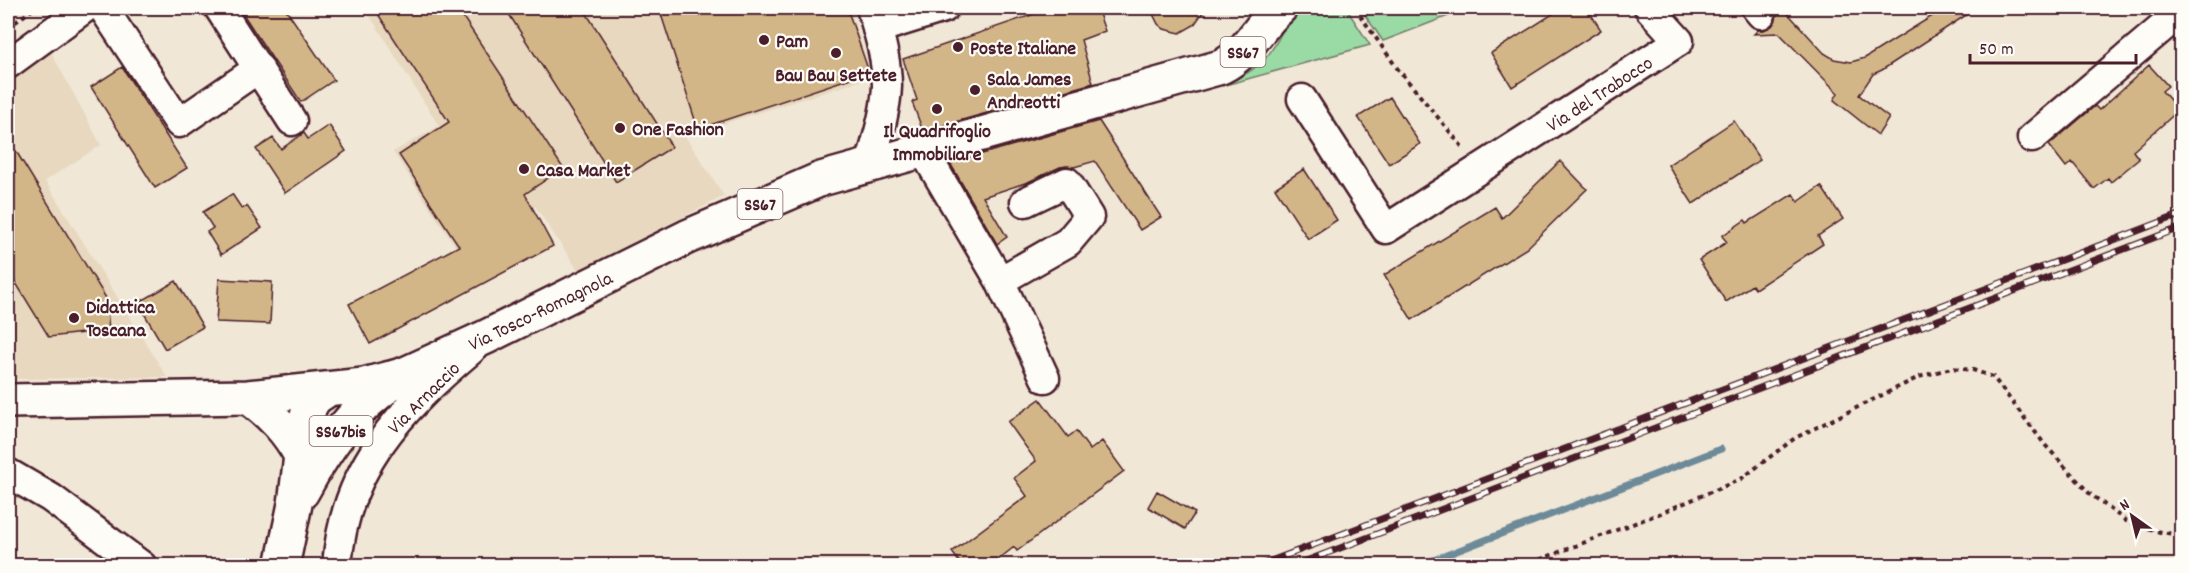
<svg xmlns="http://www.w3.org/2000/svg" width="2189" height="573" font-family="Dekko,sans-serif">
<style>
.built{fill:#e7d8bf}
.green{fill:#99daa5;stroke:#727c68;stroke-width:1.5}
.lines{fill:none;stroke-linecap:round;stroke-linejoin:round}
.stream{stroke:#6d8a99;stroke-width:7}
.building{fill:#d3b688;stroke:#4a1f2b;stroke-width:1.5}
.minor-casing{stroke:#4a1f2b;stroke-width:33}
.major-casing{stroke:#4a1f2b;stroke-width:38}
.path{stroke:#4a1f2b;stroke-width:4;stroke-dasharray:4.5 4.5;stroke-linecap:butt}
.minor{stroke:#fdfcf7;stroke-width:28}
.major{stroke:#fdfcf7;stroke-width:33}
.rail-casing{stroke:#4a1f2b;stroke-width:7}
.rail{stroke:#fdfcf7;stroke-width:4.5;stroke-dasharray:14;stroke-linecap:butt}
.poi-dot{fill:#4a1f2b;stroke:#fdfcf7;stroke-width:2}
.labels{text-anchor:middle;stroke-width:4.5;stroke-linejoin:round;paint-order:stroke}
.shield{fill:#fdfcf7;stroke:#806168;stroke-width:1.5}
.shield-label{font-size:18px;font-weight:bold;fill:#4a1f2b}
.poi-label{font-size:20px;font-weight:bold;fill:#4a1f2b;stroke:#fdfcf7;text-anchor:start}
.street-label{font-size:20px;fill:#4a1f2b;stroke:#fdfcf7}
</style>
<rect width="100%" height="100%" fill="#f0e7d6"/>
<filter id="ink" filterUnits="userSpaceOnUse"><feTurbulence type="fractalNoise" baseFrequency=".0167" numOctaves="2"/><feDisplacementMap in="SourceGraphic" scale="12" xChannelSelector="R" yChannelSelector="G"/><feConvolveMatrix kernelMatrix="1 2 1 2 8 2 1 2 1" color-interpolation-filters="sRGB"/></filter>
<g filter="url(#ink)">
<path class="built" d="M 365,8 L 850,8 L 872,77 L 685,136 L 724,196 L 578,270 L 535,206 L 457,249 L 393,152 L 439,126 Z
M 51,52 L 101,145 L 45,181 L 167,377 L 8,379 L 8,80 Z"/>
<path class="green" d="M 1321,8 L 1346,8 L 1370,45 L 1222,86 C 1239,78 1256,70 1268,55 C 1289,28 1279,14 1321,8 Z
M 1360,8 L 1469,8 L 1383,41 Z"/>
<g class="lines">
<path class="stream" d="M 1418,566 L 1721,449"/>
</g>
<path class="building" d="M 252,8 L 285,8 L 334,80 L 301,102 L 243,14 Z
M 374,8 L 457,8 L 563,168 L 525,194 L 553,246 L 370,344 L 349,304 L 459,246 L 399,155 L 449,122 Z
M 505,8 L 583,8 L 672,147 L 616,182 Z
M 659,8 L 847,8 L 869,72 L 698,129 Z
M 1052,8 L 1097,8 L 1105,31 L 1081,40 L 1093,83 L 923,131 L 912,102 L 917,100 L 903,59 Z
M 1150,8 L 1206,8 L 1194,25 L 1180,33 L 1164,29 L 1158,24 Z
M 1562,8 L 1587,8 L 1601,30 L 1512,87 L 1491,53 Z
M 1783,8 L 1824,53 L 1834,59 L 1851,62 L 1865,58 L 1945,8 L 1977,8 L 1882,70 L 1873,74 L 1859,95 L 1889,118 L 1878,135 L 1834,100 L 1838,93 L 1779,33 L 1754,34 L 1758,30 L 1764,30 L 1772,26 L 1776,20 L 1777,14 Z
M 2149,65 L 2168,86 L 2162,91 L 2179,110 L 2133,151 L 2139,159 L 2111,182 L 2108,178 L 2094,189 L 2072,162 L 2066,167 L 2049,145 L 2095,106 L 2099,110 Z
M 122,67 L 187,168 L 155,188 L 91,87 Z
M 1390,97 L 1420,144 L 1389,164 L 1358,117 Z
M 1099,121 L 1161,217 L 1140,230 L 1095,161 L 1074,167 L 1067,166 L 1060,167 L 1028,182 L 983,197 L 1007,237 L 997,244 L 950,163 Z
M 1734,121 L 1760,160 L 1693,204 L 1668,165 Z
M 329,125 L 346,151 L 285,193 L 256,149 L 273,138 L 281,149 L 304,133 L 308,139 Z
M 8,138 L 106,298 L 109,330 L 49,337 L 8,270 Z
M 1560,161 L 1587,189 L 1527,248 L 1412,320 L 1384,275 L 1495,207 L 1502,218 Z
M 1304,169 L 1337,220 L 1308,239 L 1275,188 Z
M 1821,186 L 1843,219 L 1818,236 L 1823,244 L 1755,289 L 1752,285 L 1726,302 L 1699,260 L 1727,242 L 1722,236 L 1745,220 L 1747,223 L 1793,194 L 1798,202 Z
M 232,194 L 242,209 L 247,206 L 262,228 L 221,255 L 207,232 L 213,228 L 203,212 Z
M 219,279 L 272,282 L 270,324 L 216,322 Z
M 176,281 L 203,327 L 165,349 L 138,303 Z
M 1040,399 L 1068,437 L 1076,431 L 1090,450 L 1102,441 L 1124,471 L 1017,551 L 1014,547 L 990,566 L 962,566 L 952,552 L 1027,496 L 1014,478 L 1036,461 L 1008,422 Z
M 1157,491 L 1195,513 L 1185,529 L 1148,507 Z"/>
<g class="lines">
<defs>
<path id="minor" d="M 103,8 L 179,123 L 259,68
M 219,8 L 292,121
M 1756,8 L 1761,14
M 877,29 L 944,8
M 8,64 L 85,8
M 1302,99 L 1386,229 L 1679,41 L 1649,8
M 2032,138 L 2182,11
M 923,150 L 1000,281 L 1068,242 L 1089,217 L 1067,182 L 1025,202
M 870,165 C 877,139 886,112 887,86 C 887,60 879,32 871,8
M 1000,281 L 1045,378
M 8,473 L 51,498 L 142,566
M 337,566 C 344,468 400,410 471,350"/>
<path id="major" d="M 248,397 C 271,414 288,431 301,456
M 8,401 L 248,397 L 364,385 L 391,378 L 405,374 L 486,337 L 687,237 L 821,179 L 1221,67 C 1248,54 1258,26 1280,8
M 302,492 C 326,448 352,409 395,381
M 282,566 L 295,504 L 305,423 L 310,406 L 315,398 L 327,390"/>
</defs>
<use href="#minor" class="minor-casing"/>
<use href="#major" class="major-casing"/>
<path class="path" d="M 1355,8 L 1397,68 L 1464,149
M 8,28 L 34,8
M 1523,566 L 1661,513 L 1741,479 L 1795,438 L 1919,377 L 1951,368 L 1973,370 L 1993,377 L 2046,446 L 2089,493 L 2126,521 L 2160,532 L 2182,535"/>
<use href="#minor" class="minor"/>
<use href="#major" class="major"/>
<defs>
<path id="rail" d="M 1258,566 L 2182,214
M 1293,566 L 2182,227"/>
</defs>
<use href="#rail" class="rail-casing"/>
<use href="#rail" class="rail"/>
</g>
</g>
<g class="poi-dot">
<circle cx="764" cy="40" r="6"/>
<circle cx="958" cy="47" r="6"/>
<circle cx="836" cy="53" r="6"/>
<circle cx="975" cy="90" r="6"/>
<circle cx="937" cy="109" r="6"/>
<circle cx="620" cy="128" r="6"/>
<circle cx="524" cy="169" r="6"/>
<circle cx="74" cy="318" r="6"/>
</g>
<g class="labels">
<g class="shield">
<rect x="1220.5" y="37" width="45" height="30" rx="4.5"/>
<rect x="737.5" y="189" width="45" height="30" rx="4.5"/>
<rect x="309.5" y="416" width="63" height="30" rx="4.5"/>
</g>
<g class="shield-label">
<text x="1243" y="58">SS67</text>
<text x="760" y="210">SS67</text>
<text x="341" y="437">SS67bis</text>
</g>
<g class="poi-label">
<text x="776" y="47">Pam</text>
<text x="970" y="54">Poste Italiane</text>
<text x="836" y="81" text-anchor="middle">Bau Bau Settete</text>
<text x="987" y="85">Sala James<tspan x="987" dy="23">Andreotti</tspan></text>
<text x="632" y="135">One Fashion</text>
<text x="937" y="137" text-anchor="middle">Il Quadrifoglio<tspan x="937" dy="23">Immobiliare</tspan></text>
<text x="536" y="176">Casa Market</text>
<text x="86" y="313">Didattica<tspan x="86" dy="23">Toscana</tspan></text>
</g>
<g class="street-label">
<text transform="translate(1599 93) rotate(-33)" y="7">Via del Trabocco</text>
<text transform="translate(540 310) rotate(-26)" y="7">Via Tosco-Romagnola</text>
<text transform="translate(423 397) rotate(-45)" y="7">Via Arnaccio</text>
</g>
</g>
<rect width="2189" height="573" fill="none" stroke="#fdfcf7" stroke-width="30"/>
<rect x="15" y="15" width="2159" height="543" fill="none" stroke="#4a1f2b" stroke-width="2" filter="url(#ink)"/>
<g transform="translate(2132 516) rotate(326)" stroke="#fdfcf7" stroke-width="4.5" paint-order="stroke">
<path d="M0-4.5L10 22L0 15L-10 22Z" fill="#4a1f2b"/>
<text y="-9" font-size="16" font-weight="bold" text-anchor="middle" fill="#4a1f2b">N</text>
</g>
<path d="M1970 54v9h166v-9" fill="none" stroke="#4a1f2b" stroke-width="3"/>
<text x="1979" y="54" font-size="18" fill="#4a1f2b" stroke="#fdfcf7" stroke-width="4.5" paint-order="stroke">50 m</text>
</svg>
